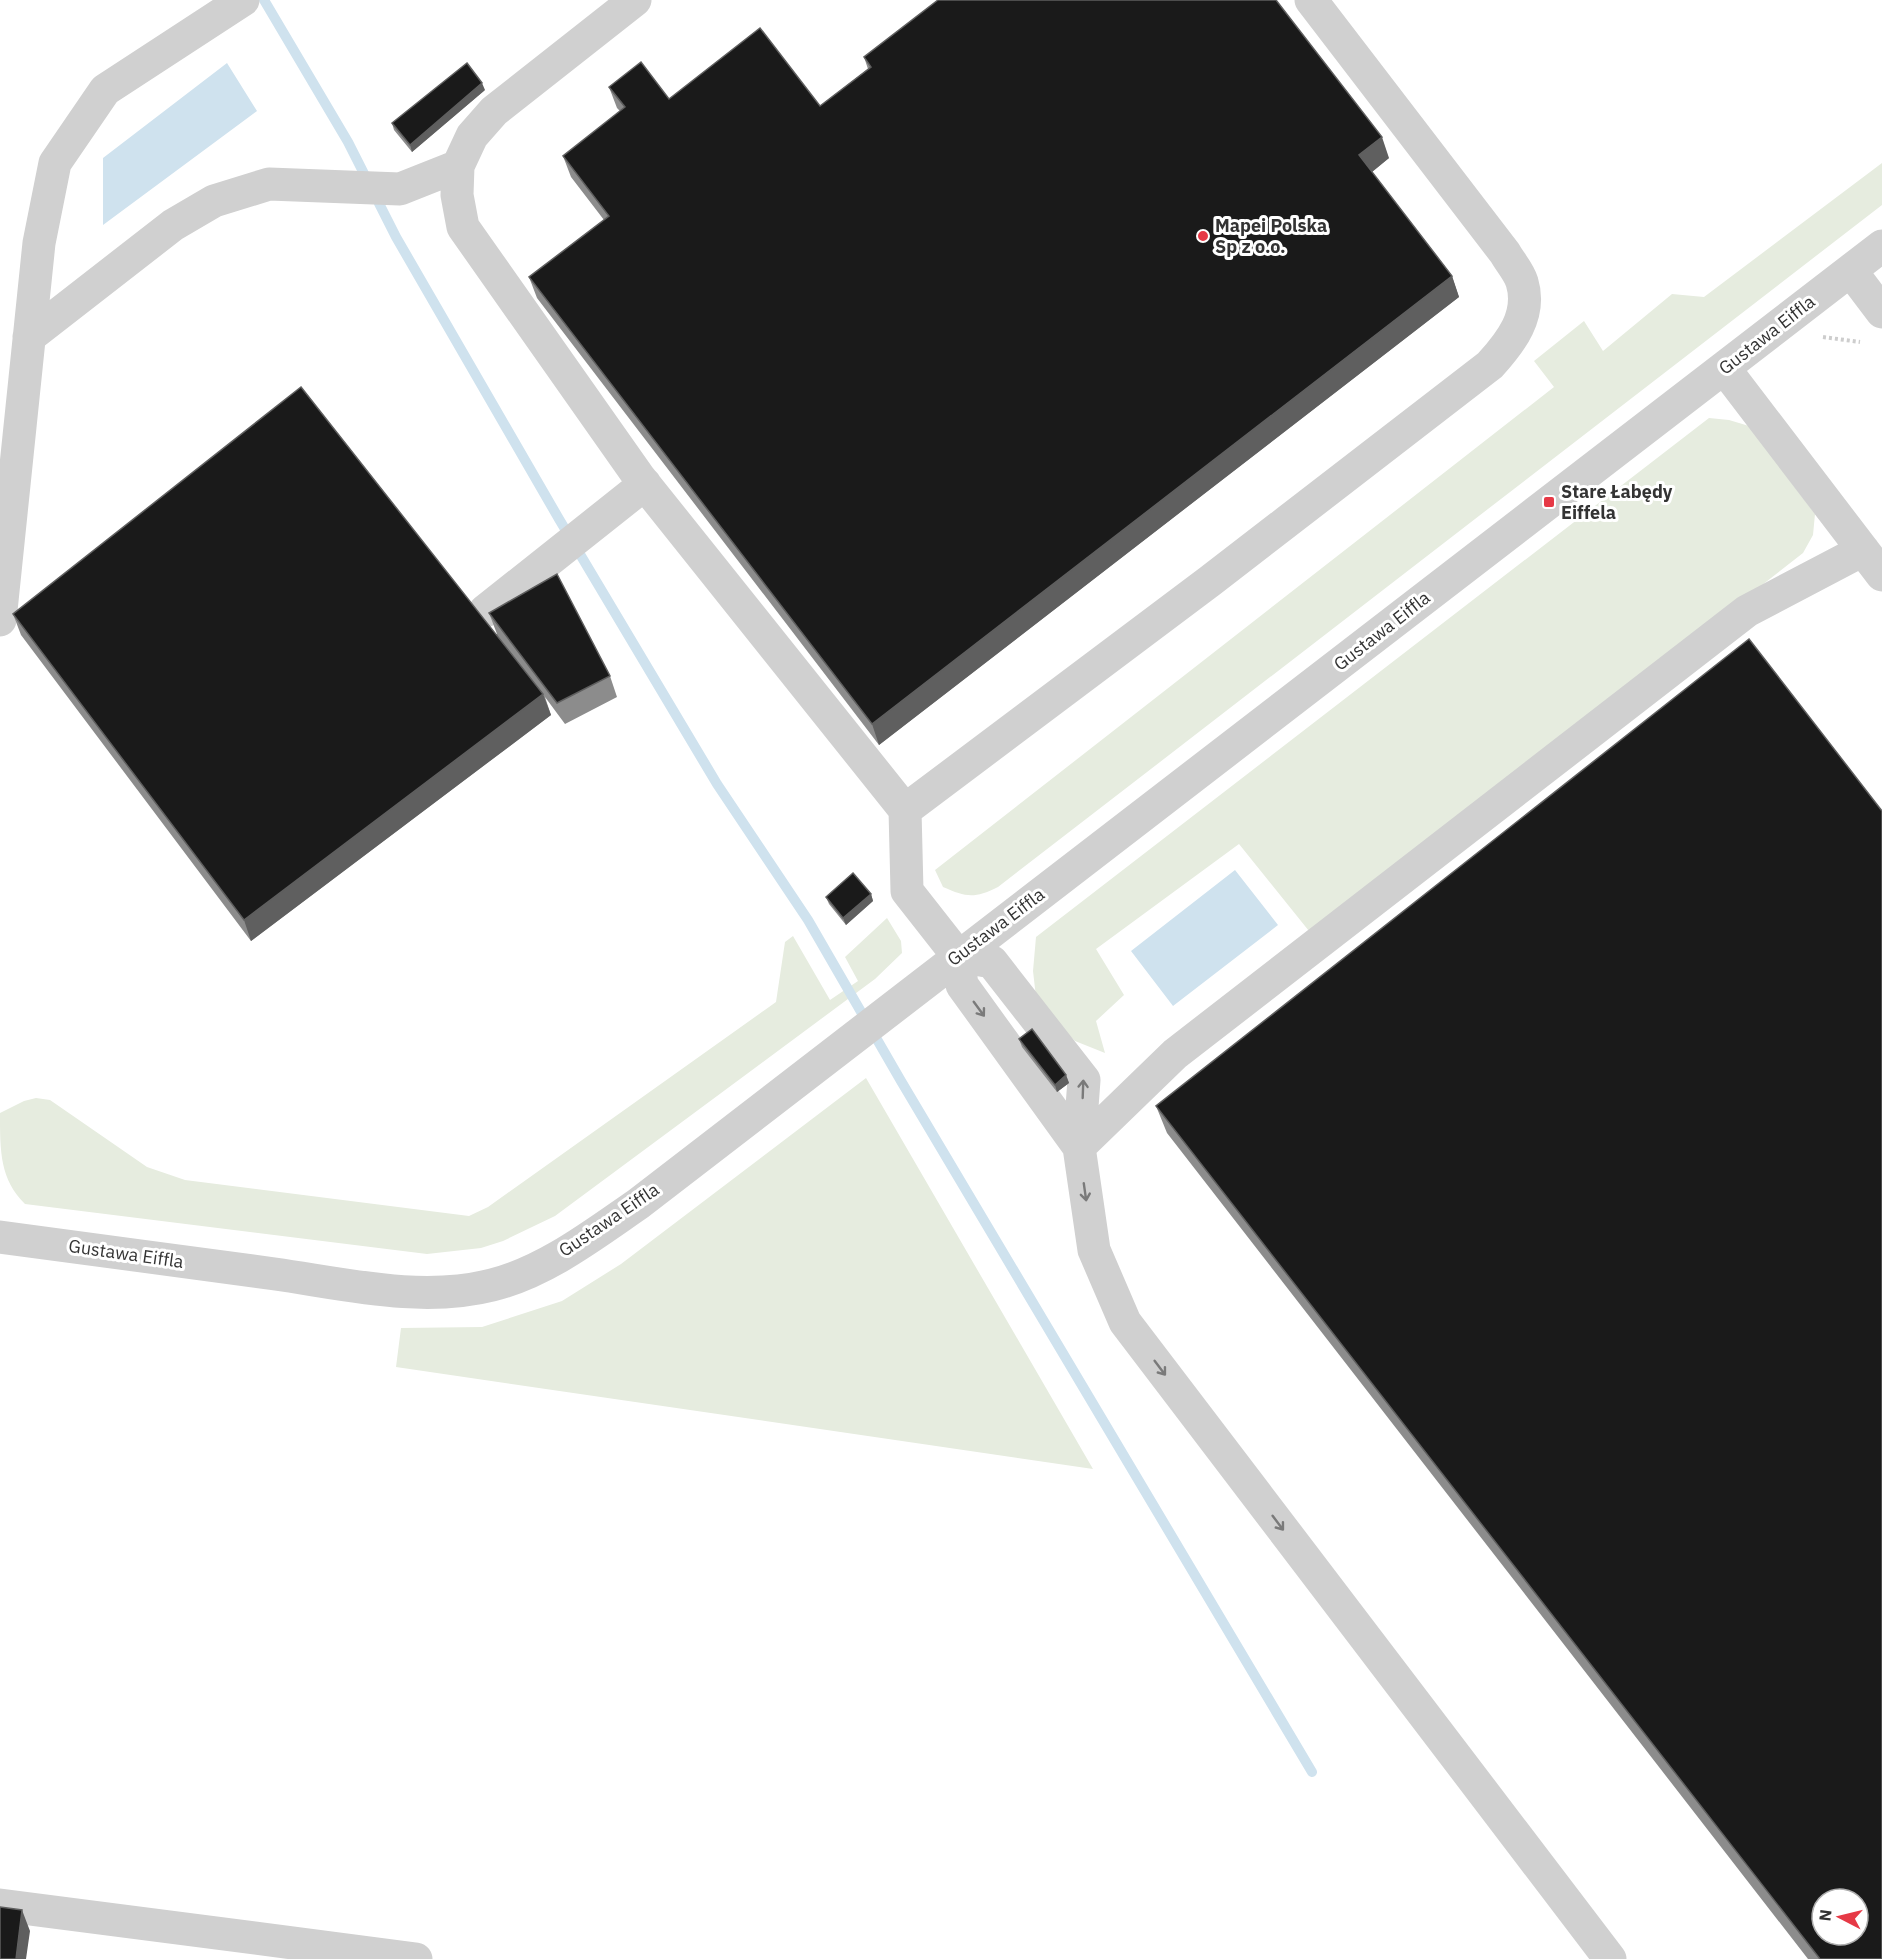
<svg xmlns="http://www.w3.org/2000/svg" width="1882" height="1959" font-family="'IBM Plex Sans',sans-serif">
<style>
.green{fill:#e6ecdf}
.water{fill:#cfe2ee}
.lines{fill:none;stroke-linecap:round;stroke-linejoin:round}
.stream{stroke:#cfe2ee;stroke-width:10}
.path{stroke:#cdcdcd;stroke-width:4;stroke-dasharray:3 3;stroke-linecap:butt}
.minor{stroke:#d0d0d0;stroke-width:33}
.wall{fill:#8c8c8c}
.shaded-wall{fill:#5f5f5f}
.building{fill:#1a1a1a;stroke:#5f5f5f;stroke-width:1.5;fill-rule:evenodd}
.oneway{stroke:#7a7a7a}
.poi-dot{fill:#e63946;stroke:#fff;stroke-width:2}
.labels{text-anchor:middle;stroke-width:6;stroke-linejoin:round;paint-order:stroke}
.poi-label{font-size:18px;font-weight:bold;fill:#333;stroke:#fff;text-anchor:start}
.street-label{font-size:18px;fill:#333;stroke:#fff}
</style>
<rect width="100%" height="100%" fill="#fff"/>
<path class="green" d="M 1882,163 L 1882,205 L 998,887 C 974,899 966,897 943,887 L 935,870 L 1554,387 L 1534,361 L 1584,321 L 1603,351 L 1672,294 L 1704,297 Z
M 1709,418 L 1729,420 L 1749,426 L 1815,514 L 1813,535 L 1803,553 L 1313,936 L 1239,844 L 1096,949 L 1124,995 L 1096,1021 L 1105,1053 L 1075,1041 L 1055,1022 L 1036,997 L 1033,971 L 1036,937 Z
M 887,918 L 901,941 L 902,953 L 875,979 L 555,1216 L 503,1241 L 481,1248 L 427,1254 L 25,1204 C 0,1179 0,1152 0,1113 L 24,1101 L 36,1098 L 50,1100 L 147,1167 L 185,1180 L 469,1216 L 488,1207 L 776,1002 L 785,942 L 793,936 L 830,1000 L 858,981 L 845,957 Z
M 866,1078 L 1093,1469 L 396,1367 L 401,1328 L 482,1327 L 562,1301 L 621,1264 Z"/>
<path class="water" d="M 227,63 L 257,111 L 103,225 L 103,158 Z
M 1235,870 L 1278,925 L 1173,1006 L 1131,951 Z"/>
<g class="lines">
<path class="stream" d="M 264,0 L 348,142 L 396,237 L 559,519 L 717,784 L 808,920 L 901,1081 L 1312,1772"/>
<path class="path" d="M 1823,337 L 1860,342"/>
<path class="minor" d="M 635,0 L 494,111 L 472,136 L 458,166 L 457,195 L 463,227 L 639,477 L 905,810 L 907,891 L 958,956 L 962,985 L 1079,1147 L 1094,1250 L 1125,1322 L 1610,1959
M 1851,271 L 1882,312
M 29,337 L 173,225 L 214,201 L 269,184 L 400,189 L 458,166
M 1724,368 L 1882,575
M 485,611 L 645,484
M 0,620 L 39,243 L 55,163 L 105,90 L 243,0
M 905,810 L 1210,581 L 1490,365 C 1511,342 1532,315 1522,282 C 1519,272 1510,262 1505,253 L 1311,0
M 958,956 L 992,962 L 1084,1080 L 1079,1147
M 1079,1147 L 1175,1054 L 1747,611 L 1863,550
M 0,1237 C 92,1249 183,1262 275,1274 C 345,1284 422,1303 492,1285 C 545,1272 593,1235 638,1204 L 1882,246
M 0,1905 L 416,1959"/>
</g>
<path class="wall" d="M 864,57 L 1389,158 L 1372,172 L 1452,276 L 1459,297 L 879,745 L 537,298 L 529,277 L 604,220 L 571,177 L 563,156 L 620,111 L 617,108 L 609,87 L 669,99 L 820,106 L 868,69 Z
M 485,90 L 412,152 L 394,130 L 392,123 Z
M 489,613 L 610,676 L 617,697 L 565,724 L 545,697 L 551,715 L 251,941 L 21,635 L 13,614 L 497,634 Z
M 871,894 L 873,901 L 846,925 L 829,904 L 826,897 Z
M 1019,1039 L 1066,1075 L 1069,1083 L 1057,1092 L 1022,1047 Z
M 1156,1106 L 1882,1959 L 1808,1959 L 1167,1133 Z"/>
<path class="shaded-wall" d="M 482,83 L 485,90 L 412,152 L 410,145 Z
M 1382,137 L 1389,158 L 1367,176 L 1359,155 Z
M 1452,276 L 1459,297 L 879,745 L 872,724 Z
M 543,694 L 551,715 L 251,941 L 244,920 Z
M 871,894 L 873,901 L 846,925 L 843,918 Z
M 1066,1075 L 1069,1083 L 1057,1092 L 1055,1085 Z
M 22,1910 L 30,1931 L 26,1959 L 16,1959 Z"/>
<path class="building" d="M 938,0 L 1276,0 L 1382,137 L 1359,155 L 1452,276 L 872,724 L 529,277 L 609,216 L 563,156 L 625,107 L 609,87 L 641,62 L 669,99 L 760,28 L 820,106 L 871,67 L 864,57 Z
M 467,63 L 482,83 L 410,145 L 392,123 Z
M 301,387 L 543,694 L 244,920 L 13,614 Z
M 557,574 L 610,676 L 557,703 L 489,613 Z
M 1749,639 L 1882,811 L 1882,1959 L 1820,1959 L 1156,1106 ZM 1822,1899 L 1858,1899 L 1858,1935 L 1822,1935 Z
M 853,873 L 871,894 L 843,918 L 826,897 Z
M 1032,1029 L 1066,1075 L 1055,1085 L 1019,1039 Z
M 0,1907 L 22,1910 L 16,1959 L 0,1959 Z"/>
<defs><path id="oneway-shaft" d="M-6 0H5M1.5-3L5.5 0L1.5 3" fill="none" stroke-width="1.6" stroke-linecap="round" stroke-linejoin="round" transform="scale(1.5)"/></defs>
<g class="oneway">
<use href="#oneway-shaft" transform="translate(979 1009) rotate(54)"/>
<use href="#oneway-shaft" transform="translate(1083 1089) rotate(-88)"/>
<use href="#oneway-shaft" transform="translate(1085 1192) rotate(82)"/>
<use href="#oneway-shaft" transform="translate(1160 1368) rotate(53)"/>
<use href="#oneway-shaft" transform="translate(1278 1523) rotate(53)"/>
</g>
<g class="poi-dot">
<circle cx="1203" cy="236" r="6"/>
<rect x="1543" y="496" width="12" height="12" rx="3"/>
</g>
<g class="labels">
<g class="poi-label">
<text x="1215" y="232">Mapei Polska<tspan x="1215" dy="21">Sp z o.o.</tspan></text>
<text x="1561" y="498">Stare Łabędy<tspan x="1561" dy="21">Eiffela</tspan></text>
</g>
<g class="street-label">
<text transform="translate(1767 335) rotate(-38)" y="6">Gustawa Eiffla</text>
<text transform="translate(1382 631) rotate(-38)" y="6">Gustawa Eiffla</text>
<text transform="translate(996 927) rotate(-37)" y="6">Gustawa Eiffla</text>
<text transform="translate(609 1220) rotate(-34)" y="6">Gustawa Eiffla</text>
<text transform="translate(126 1254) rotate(8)" y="6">Gustawa Eiffla</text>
</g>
</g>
<g transform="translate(1840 1917) rotate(277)"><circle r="28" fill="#ffffff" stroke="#adadad" stroke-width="1.5"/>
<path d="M0-4.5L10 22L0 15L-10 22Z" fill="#e63946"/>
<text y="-9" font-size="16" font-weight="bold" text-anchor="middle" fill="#333333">N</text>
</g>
</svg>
